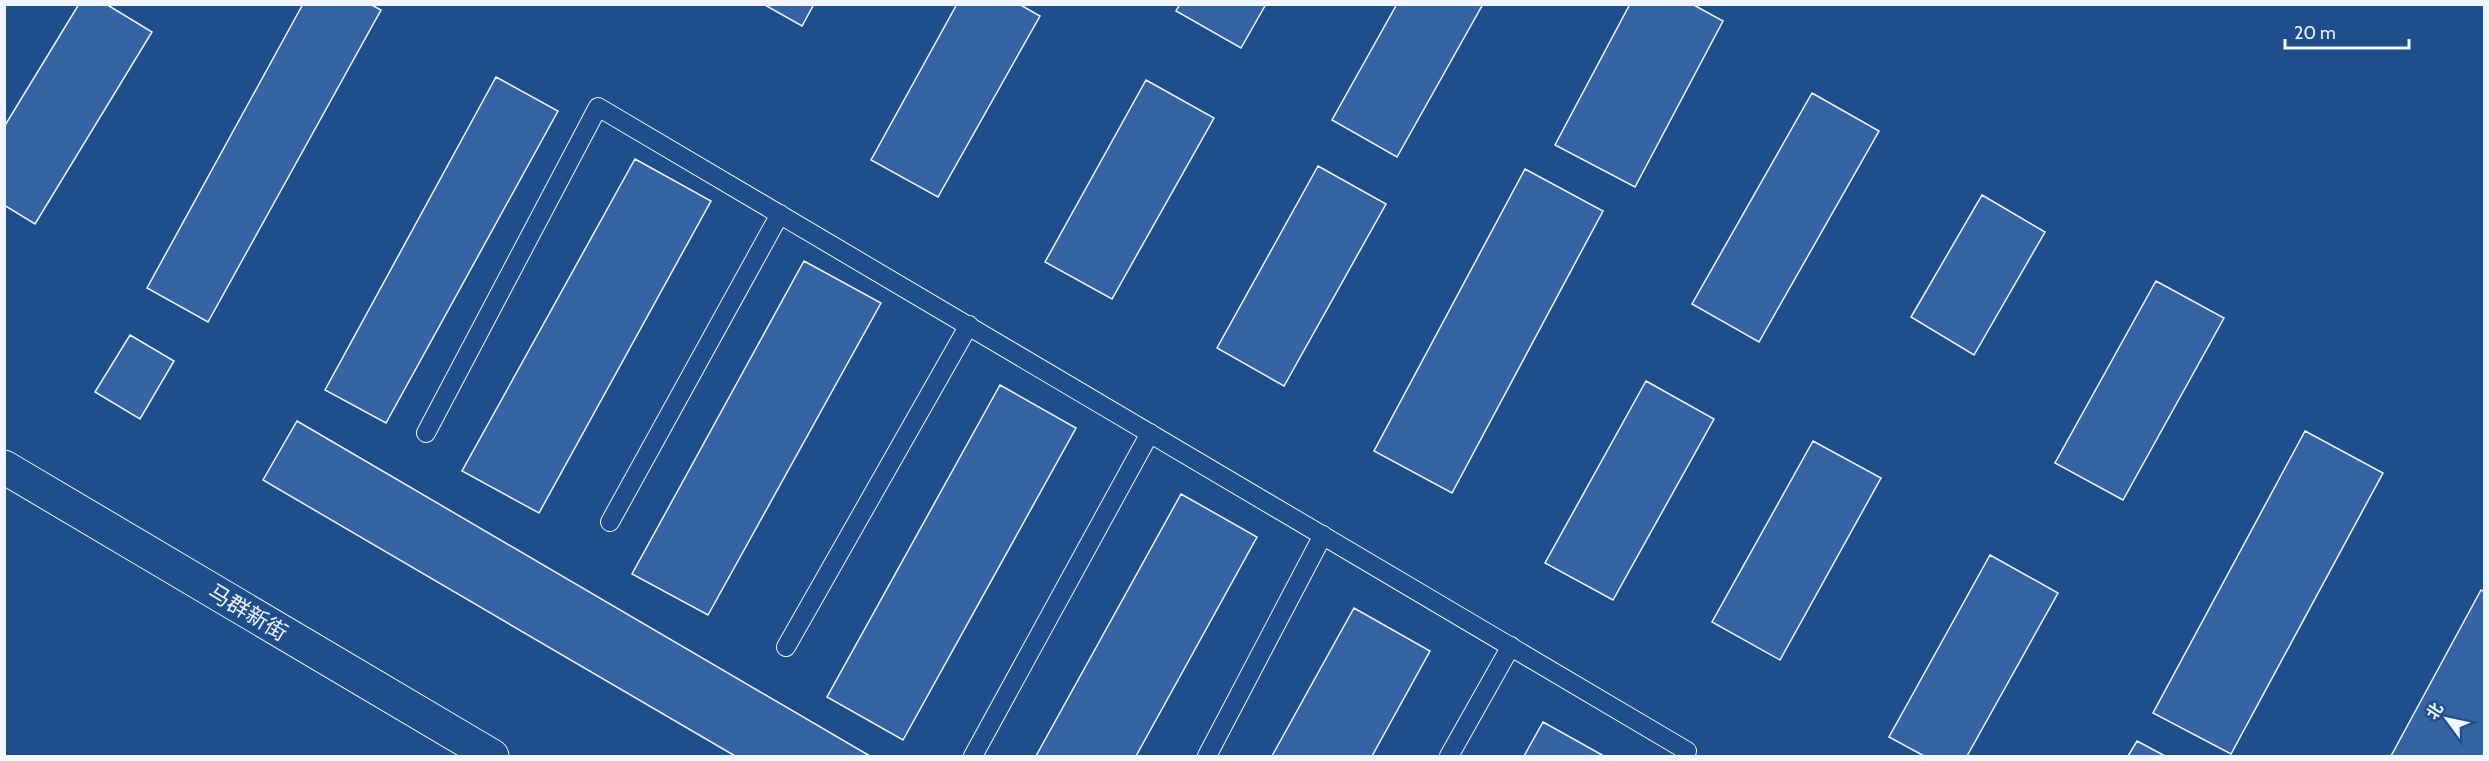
<svg xmlns="http://www.w3.org/2000/svg" width="2489" height="761" font-family="Cabin,'Noto Sans SC',sans-serif">
<style>
.building{fill:#3563a3;stroke:#f2f6ff;stroke-width:1.5}
.lines{fill:none;stroke-linecap:round;stroke-linejoin:round}
.service-casing{stroke:#f2f6ff;stroke-width:20}
.secondary-casing{stroke:#f2f6ff;stroke-width:35}
.service{stroke:#1f4e8c;stroke-width:18}
.secondary{stroke:#1f4e8c;stroke-width:33}
.labels{text-anchor:middle;stroke-width:4.5;stroke-linejoin:round;paint-order:stroke}
.street-label{font-size:22px;fill:#f2f6ff;stroke:#1f4e8c}
</style>
<rect width="100%" height="100%" fill="#1f4e8c"/>
<path class="building" d="M 79,4 L 106,4 L 152,32 L 35,224 L 4,205 L 4,127 Z
M 303,4 L 370,4 L 381,10 L 208,322 L 147,288 Z
M 763,4 L 814,4 L 802,26 Z
M 957,4 L 1019,4 L 1040,16 L 938,197 L 871,160 Z
M 1180,4 L 1266,4 L 1241,48 L 1176,11 Z
M 1397,4 L 1483,4 L 1397,157 L 1332,120 Z
M 1630,4 L 1692,4 L 1723,21 L 1635,187 L 1555,145 Z
M 496,77 L 558,111 L 386,423 L 325,390 Z
M 1146,80 L 1214,118 L 1112,299 L 1045,262 Z
M 1812,93 L 1879,131 L 1759,342 L 1692,304 Z
M 635,159 L 711,201 L 539,513 L 462,471 Z
M 1318,166 L 1386,204 L 1284,386 L 1217,348 Z
M 1525,169 L 1603,211 L 1452,493 L 1374,451 Z
M 1982,195 L 2045,232 L 1974,355 L 1911,317 Z
M 804,261 L 881,303 L 708,615 L 632,574 Z
M 2156,281 L 2224,318 L 2123,500 L 2055,463 Z
M 130,335 L 174,361 L 140,419 L 95,392 Z
M 1646,381 L 1714,419 L 1613,600 L 1545,563 Z
M 1000,385 L 1076,428 L 903,740 L 827,697 Z
M 297,421 L 870,756 L 735,756 L 263,480 Z
M 2305,431 L 2383,473 L 2231,754 L 2153,713 Z
M 1813,441 L 1881,478 L 1780,660 L 1712,622 Z
M 1181,494 L 1257,537 L 1136,756 L 1036,756 Z
M 1990,555 L 2058,593 L 1967,756 L 1924,756 L 1889,737 Z
M 2481,590 L 2484,592 L 2484,756 L 2391,756 Z
M 1354,608 L 1430,651 L 1372,756 L 1272,756 Z
M 1543,722 L 1604,756 L 1524,756 Z
M 2137,741 L 2165,756 L 2128,756 Z"/>
<g class="lines">
<defs>
<path id="service" d="M 426,433 L 598,107 L 1687,751 L 1684,756
M 610,522 L 780,214
M 786,647 L 969,325
M 973,756 L 1150,433
M 1207,756 L 1323,535
M 1449,756 L 1511,646"/>
<path id="secondary" d="M 4,467 L 492,756"/>
</defs>
<use href="#service" class="service-casing"/>
<use href="#secondary" class="secondary-casing"/>
<use href="#service" class="service"/>
<use href="#secondary" class="secondary"/>
</g>
<g class="labels">
<g class="street-label">
<text transform="translate(248 612) rotate(31)" y="8">马群新街</text>
</g>
</g>
<rect width="2489" height="761" fill="none" stroke="#f2f6ff" stroke-width="12"/>
<g transform="translate(2447 719) rotate(303)" stroke="#1f4e8c" stroke-width="4.5" paint-order="stroke">
<path d="M0-4.5L10 22L0 15L-10 22Z" fill="#f2f6ff"/>
<text y="-9" font-size="16" font-weight="bold" text-anchor="middle" fill="#f2f6ff">北</text>
</g>
<path d="M2285 39v9h124v-9" fill="none" stroke="#f2f6ff" stroke-width="3"/>
<text x="2294" y="39" font-size="18" fill="#f2f6ff" stroke="#1f4e8c" stroke-width="4.5" paint-order="stroke">20 m</text>
</svg>
